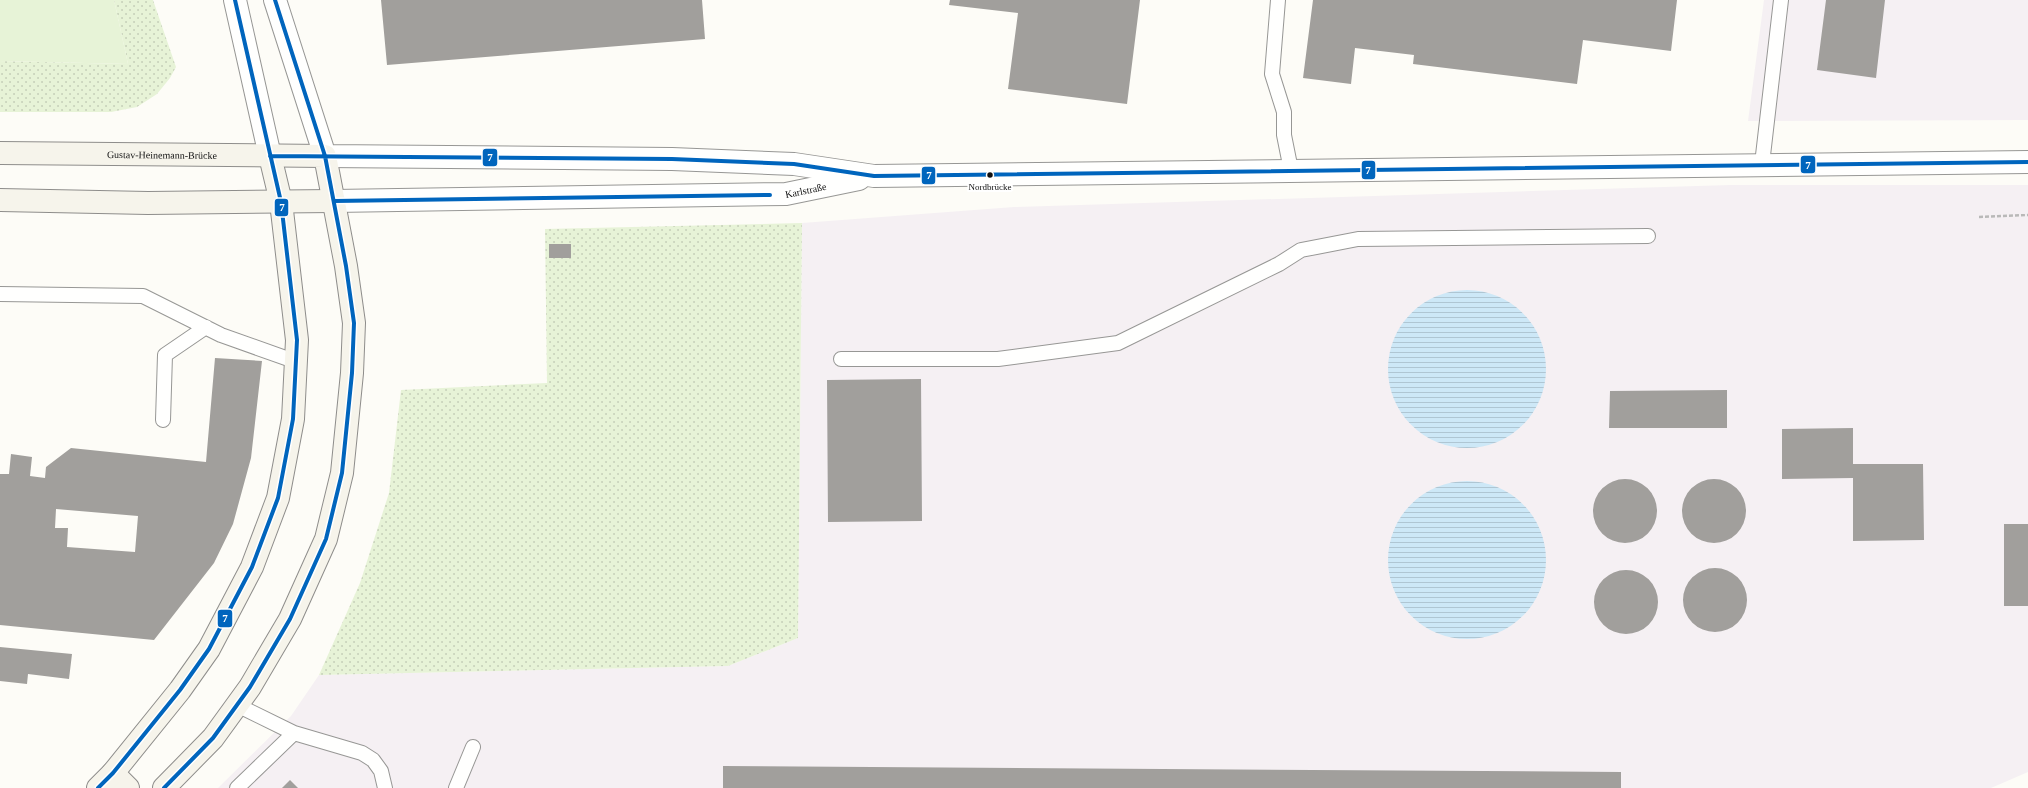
<svg xmlns="http://www.w3.org/2000/svg" width="2028" height="788" font-family="'Times New Roman',serif">
<style>
.industrial{fill:#f5f0f3}
.grass{fill:url(#grass-dots)}
.park{fill:#e7f3d7}
.water{fill:url(#water-rules)}
.building{fill:#a19f9c;fill-rule:evenodd}
.lines{fill:none;stroke-linecap:round;stroke-linejoin:round}
.service-casing{stroke:#979795;stroke-width:16}
.tertiary-casing{stroke:#979795;stroke-width:24}
.secondary-casing{stroke:#8e8d8b;stroke-width:24}
.path{stroke:#b9b9b8;stroke-width:2.5;stroke-dasharray:4 2;stroke-linecap:butt}
.service{stroke:#fffffe;stroke-width:14}
.tertiary{stroke:#fffffe;stroke-width:22}
.secondary{stroke:#f6f4eb;stroke-width:22}
.bus-1-casing{stroke:#fff;stroke-width:7}
.bus-1{stroke:#0065bd;stroke-width:4}
.bus-dot{fill:#111;stroke:#fff;stroke-width:1.5}
.labels{text-anchor:middle;stroke-width:4;stroke-linejoin:round;paint-order:stroke}
.bus-label{font-size:9px;fill:#111;stroke:#fff}
.street-label{font-size:10px;fill:#111;stroke:#fff}
.line-badge{stroke:#fff;stroke-width:1.5}
.badge-label{font-size:11px;text-anchor:middle;font-weight:bold;fill:#fff}
</style>
<defs>
<pattern id="grass-dots" width="8" height="8" patternUnits="userSpaceOnUse"><rect width="8" height="8" fill="#e7f3d7"/><path d="M2 2h.1M6 6h.1" fill="none" stroke="#c5cfb8" stroke-width="1.8" stroke-linecap="round"/></pattern>
<pattern id="water-rules" width="6" height="5" patternUnits="userSpaceOnUse"><rect width="6" height="5" fill="#cde8f7"/><path d="M0 2.5h6" fill="none" stroke="#afc6d3"/></pattern>
</defs>
<rect width="100%" height="100%" fill="#fdfcf7"/>
<path class="industrial" d="M 1764,0 L 2028,0 L 2028,120 L 1748,121 Z
M 1730,185 L 2028,185 L 2028,772 L 1991,788 L 218,788 L 291,716 L 319,675 L 728,666 L 798,638 L 802,223 L 1014,207 Z"/>
<path class="grass" d="M 114,0 L 153,0 L 176,67 L 170,78 L 157,94 L 137,107 L 111,112 L 0,112 L 0,61 L 128,64 Z
M 802,223 L 798,638 L 728,666 L 319,675 L 360,583 L 389,493 L 401,390 L 547,383 L 545,229 Z"/>
<path class="park" d="M 0,0 L 114,0 L 128,64 L 0,61 Z"/>
<path class="water" d="M1388 369a79 79 0 1 1 158 0a79 79 0 1 1-158 0Z
M1388 560a79 79 0 1 1 158 0a79 79 0 1 1-158 0Z"/>
<path class="building" d="M 381,0 L 702,0 L 705,39 L 387,65 Z
M 950,0 L 1140,0 L 1127,104 L 1008,89 L 1018,13 L 949,5 Z
M 1313,0 L 1677,0 L 1671,51 L 1583,40 L 1577,84 L 1413,64 L 1414,55 L 1355,48 L 1351,84 L 1303,78 Z
M 1826,0 L 1885,0 L 1876,78 L 1817,70 Z
M 549,244 L 571,244 L 571,258 L 549,258 Z
M 215,358 L 262,361 L 251,458 L 233,524 L 214,563 L 154,640 L 0,625 L 0,474 L 9,474 L 11,454 L 32,457 L 30,476 L 45,478 L 46,467 L 71,448 L 206,462 ZM 56,509 L 138,516 L 135,552 L 67,547 L 68,528 L 55,528 Z
M 921,379 L 922,521 L 828,522 L 827,380 Z
M 1727,390 L 1727,428 L 1609,428 L 1610,391 Z
M 1853,428 L 1853,464 L 1923,464 L 1924,540 L 1853,541 L 1853,478 L 1782,479 L 1782,429 Z
M1682 511a32 32 0 1 1 64 0a32 32 0 1 1-64 0Z
M1593 511a32 32 0 1 1 64 0a32 32 0 1 1-64 0Z
M 2004,524 L 2028,524 L 2028,606 L 2004,606 Z
M1683 600a32 32 0 1 1 64 0a32 32 0 1 1-64 0Z
M1594 602a32 32 0 1 1 64 0a32 32 0 1 1-64 0Z
M 0,647 L 72,654 L 69,679 L 28,674 L 27,684 L 0,681 Z
M 723,766 L 1621,772 L 1621,788 L 723,788 Z
M 290,780 L 298,788 L 282,788 Z"/>
<g class="lines">
<defs>
<path id="service" d="M 1278,0 L 1272,74 L 1284,112 L 1284,135 L 1291,170
M 1762,164 L 1781,0
M 0,294 L 143,296 L 221,335 L 297,362
M 841,359 L 998,359 L 1118,343 L 1279,264 L 1301,250 L 1358,239 L 1648,236
M 163,420 L 165,355 L 206,327
M 237,705 L 294,733 L 362,753 L 373,760 L 381,771 L 385,788
M 237,788 L 294,733
M 456,788 L 473,747"/>
<g id="tertiary">
<path d="M 235,0 L 270,156"/>
<path d="M 275,0 L 325,156 L 672,159 L 794,164 L 874,176 L 2028,162"/>
<path id="s1" d="M 334,201 L 786,194 L 859,179"/>
</g>
<g id="secondary">
<path id="s2" d="M 0,153 L 325,156 L 346,266 L 354,323 L 352,373 L 342,473 L 326,539 L 290,619 L 250,687 L 213,738 L 164,788"/>
<path d="M 0,200 L 148,203 L 334,201"/>
<path d="M 113,773 L 128,788"/>
<path d="M 98,788 L 113,773 L 180,690 L 209,649 L 252,567 L 278,498 L 293,419 L 297,340 L 281,202 L 270,156"/>
</g>
</defs>
<use href="#service" class="service-casing"/>
<use href="#tertiary" class="tertiary-casing"/>
<use href="#secondary" class="secondary-casing"/>
<path class="path" d="M 1979,217 L 2028,215"/>
<use href="#service" class="service"/>
<use href="#tertiary" class="tertiary"/>
<use href="#secondary" class="secondary"/>
<defs>
<path id="bus-1" d="M 270,156 L 672,159 L 794,164 L 874,176 L 2028,162
M 334,201 L 770,195
M 98,788 L 113,773 L 180,690 L 209,649 L 252,567 L 278,498 L 293,419 L 297,340 L 281,202 L 235,0
M 164,788 L 213,738 L 250,687 L 290,619 L 326,539 L 342,473 L 352,373 L 354,323 L 346,266 L 325,156 L 275,0"/>
</defs>
<use href="#bus-1" class="bus-1-casing"/>
<use href="#bus-1" class="bus-1"/>
</g>
<circle class="bus-dot" cx="990" cy="175" r="3.5"/>
<g class="labels">
<g class="bus-label">
<text x="990" y="190">Nordbrücke</text>
</g>
<g class="street-label">
<text dy="4" stroke="none"><textPath href="#s2" startOffset="162">Gustav-Heinemann-Brücke</textPath></text>
<text dy="4" stroke="none"><textPath href="#s1" startOffset="472">Karlstraße</textPath></text>
</g>
</g>
<g class="line-badge">
<rect x="482" y="148" width="16" height="19" rx="4" fill="#0065bd"/>
<rect x="1800" y="155" width="16" height="19" rx="4" fill="#0065bd"/>
<rect x="1361" y="160" width="15" height="20" rx="4" fill="#0065bd"/>
<rect x="921" y="166" width="15" height="19" rx="4" fill="#0065bd"/>
<rect x="274" y="198" width="15" height="19" rx="4" fill="#0065bd"/>
<rect x="217" y="609" width="16" height="19" rx="4" fill="#0065bd"/>
</g>
<g class="badge-label">
<text x="490" y="161">7</text>
<text x="1808" y="169">7</text>
<text x="1368" y="174">7</text>
<text x="929" y="179">7</text>
<text x="282" y="211">7</text>
<text x="225" y="622">7</text>
</g>
</svg>
